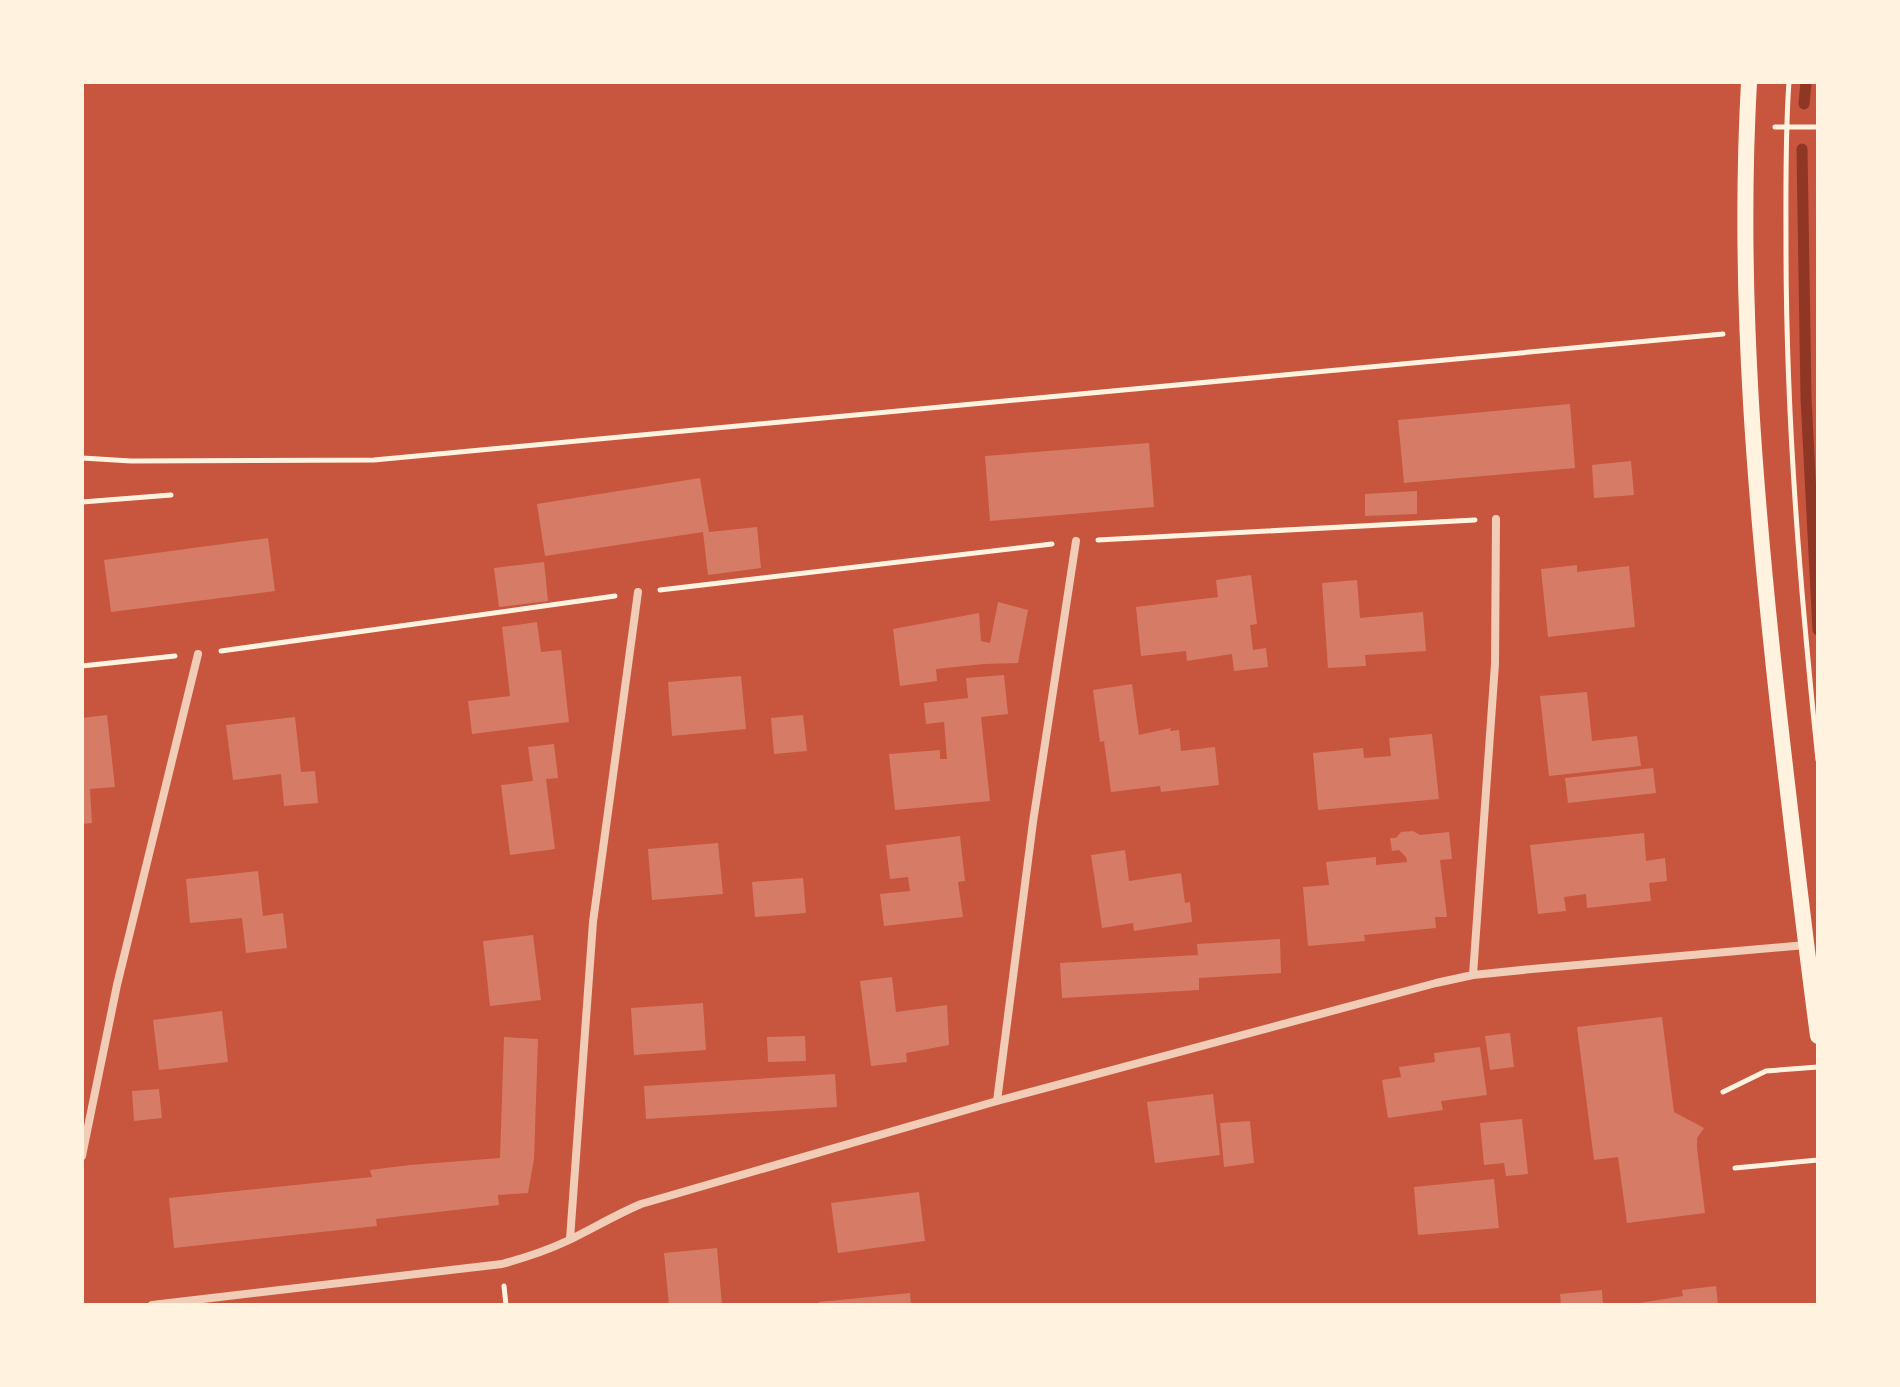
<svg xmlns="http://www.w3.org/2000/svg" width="1900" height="1387" font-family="'Sofia Sans Condensed',sans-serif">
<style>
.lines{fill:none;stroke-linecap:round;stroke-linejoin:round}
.stream{stroke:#8f3625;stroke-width:11}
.building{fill:#d67c66}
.path{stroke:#fff3e0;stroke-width:5}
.minor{stroke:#f1ccb7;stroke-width:8}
.secondary{stroke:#fff3e0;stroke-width:16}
</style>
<rect width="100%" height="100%" fill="#c8553d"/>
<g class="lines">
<path class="stream" d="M 1804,104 L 1806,82
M 1802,149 L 1806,398 L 1818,630"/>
</g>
<path class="building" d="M 1570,404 L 1575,468 L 1404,483 L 1398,420 Z
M 1149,443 L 1154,507 L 990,521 L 985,456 Z
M 1631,461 L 1634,495 L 1594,498 L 1592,465 Z
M 700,478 L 709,532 L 757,527 L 761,568 L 708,575 L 703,532 L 545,556 L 537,504 Z
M 1417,491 L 1417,514 L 1365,516 L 1365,494 Z
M 268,538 L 275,591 L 111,612 L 104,560 Z
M 544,562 L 548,601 L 499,607 L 494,568 Z
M 1577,565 L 1577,572 L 1629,566 L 1635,627 L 1548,637 L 1541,569 Z
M 1251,575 L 1257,624 L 1250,625 L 1253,650 L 1266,648 L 1268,667 L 1234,671 L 1232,654 L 1187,661 L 1186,651 L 1141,656 L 1136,607 L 1218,597 L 1216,580 Z
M 1357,580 L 1360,618 L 1423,612 L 1426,651 L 1365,655 L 1366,666 L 1328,668 L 1322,583 Z
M 998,602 L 1028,610 L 1018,663 L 984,664 L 936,669 L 937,681 L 900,686 L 893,629 L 979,613 L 981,641 L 990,643 Z
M 537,622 L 541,652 L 561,650 L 569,722 L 472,734 L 468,701 L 510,696 L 502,627 Z
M 1004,675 L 1008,714 L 981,717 L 990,801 L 895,810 L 889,754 L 940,750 L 940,759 L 947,759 L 944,722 L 926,724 L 924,703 L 968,698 L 966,678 Z
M 741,676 L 746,729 L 672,736 L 668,682 Z
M 1132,684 L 1139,735 L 1171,728 L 1170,731 L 1179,730 L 1181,751 L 1215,747 L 1219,785 L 1161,792 L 1160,786 L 1111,792 L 1104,741 L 1100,742 L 1093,690 Z
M 1587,692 L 1592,741 L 1637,736 L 1641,766 L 1549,776 L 1540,696 Z
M 107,715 L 115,787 L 90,789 L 92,823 L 82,824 L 82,718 Z
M 803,715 L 807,751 L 774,754 L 771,718 Z
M 295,717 L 301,772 L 315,771 L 318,803 L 284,806 L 281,774 L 233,780 L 226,725 Z
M 1432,734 L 1439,799 L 1318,810 L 1313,753 L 1363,748 L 1364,758 L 1391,756 L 1389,738 Z
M 554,744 L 558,778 L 546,779 L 555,849 L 510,855 L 501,785 L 533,781 L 528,747 Z
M 1653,768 L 1656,793 L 1568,803 L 1565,778 Z
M 1413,831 L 1420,835 L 1449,832 L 1452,859 L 1440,860 L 1447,917 L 1435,917 L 1436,928 L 1364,935 L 1365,941 L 1308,946 L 1303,887 L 1329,885 L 1326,862 L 1376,857 L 1376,865 L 1407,862 L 1406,857 L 1399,850 L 1392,851 L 1390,838 L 1396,838 L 1401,832 Z
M 1644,833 L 1646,861 L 1665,858 L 1667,881 L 1649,883 L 1651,901 L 1587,908 L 1586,894 L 1564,897 L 1566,911 L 1538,914 L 1530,845 Z
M 960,836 L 965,881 L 958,882 L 963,917 L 884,926 L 880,894 L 910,891 L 908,877 L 890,879 L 886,845 Z
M 718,843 L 723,894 L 652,900 L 648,849 Z
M 1125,850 L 1129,881 L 1181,873 L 1185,903 L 1190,902 L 1192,922 L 1134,931 L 1133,923 L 1102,928 L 1091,855 Z
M 258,871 L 263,916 L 283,913 L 287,948 L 246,953 L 242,918 L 190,923 L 186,879 Z
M 803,878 L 806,913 L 755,917 L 752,882 Z
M 533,935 L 541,1000 L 490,1006 L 483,941 Z
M 1280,939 L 1281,973 L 1199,978 L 1199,990 L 1062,998 L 1060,963 L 1198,955 L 1197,944 Z
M 892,977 L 896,1012 L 947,1005 L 949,1045 L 906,1053 L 907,1062 L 871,1066 L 860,981 Z
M 703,1003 L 706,1050 L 634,1055 L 631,1008 Z
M 222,1011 L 228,1062 L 159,1070 L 153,1020 Z
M 1662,1017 L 1674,1112 L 1704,1128 L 1697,1138 L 1697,1148 L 1705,1213 L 1627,1223 L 1618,1157 L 1594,1160 L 1577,1027 Z
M 1510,1033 L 1514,1067 L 1490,1070 L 1485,1036 Z
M 805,1036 L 806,1061 L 768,1062 L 767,1037 Z
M 504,1037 L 538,1039 L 534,1159 L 528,1193 L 498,1195 L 499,1205 L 376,1219 L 377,1226 L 174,1248 L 169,1198 L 372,1177 L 370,1170 L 410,1165 L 500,1158 Z
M 1480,1047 L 1487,1095 L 1441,1101 L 1443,1110 L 1388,1118 L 1382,1080 L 1401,1077 L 1399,1067 L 1435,1062 L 1434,1053 Z
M 835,1074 L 837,1107 L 646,1119 L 644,1086 Z
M 159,1089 L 162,1118 L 134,1121 L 132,1091 Z
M 1213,1094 L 1220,1155 L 1155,1163 L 1147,1102 Z
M 1522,1119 L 1528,1174 L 1506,1176 L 1504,1163 L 1484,1165 L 1480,1123 Z
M 1250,1121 L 1254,1163 L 1224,1167 L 1220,1123 Z
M 1494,1179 L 1499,1228 L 1418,1235 L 1414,1187 Z
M 919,1192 L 925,1241 L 838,1253 L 831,1203 Z
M 717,1248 L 722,1305 L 669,1305 L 664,1253 Z
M 1716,1286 L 1718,1305 L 1627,1305 L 1683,1296 L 1682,1290 Z
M 1602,1290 L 1603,1305 L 1561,1305 L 1560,1294 Z
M 910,1293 L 911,1305 L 819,1305 L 819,1302 Z"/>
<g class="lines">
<path class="path" d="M 1789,82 C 1785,137 1786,191 1786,246 C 1786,418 1800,588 1818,760
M 1775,127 L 1818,127
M 82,458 L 131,461 L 374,460 L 1723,334
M 82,502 L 171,495
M 1098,540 L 1475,520
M 660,590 L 1052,544
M 221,651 L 615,596
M 82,666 L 175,656
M 1723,1092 L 1766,1071 L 1818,1067
M 1735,1168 L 1818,1160
M 504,1286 L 506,1305"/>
<path class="minor" d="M 1473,975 L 1495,664 L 1496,519
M 997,1101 L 1033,822 L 1076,541
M 82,1156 L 117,985 L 198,654
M 570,1239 L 593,922 L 638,592
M 152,1305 L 502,1264 C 524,1258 546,1251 567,1241 C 592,1229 615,1215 641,1204 L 997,1101 L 1436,983 L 1473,975 L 1532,969 L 1806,945"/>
<path class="secondary" d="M 1749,82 C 1737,297 1756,509 1780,723 C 1792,827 1804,932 1818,1036"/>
</g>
<rect width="1900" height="1387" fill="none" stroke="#fff3e0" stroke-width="168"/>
</svg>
